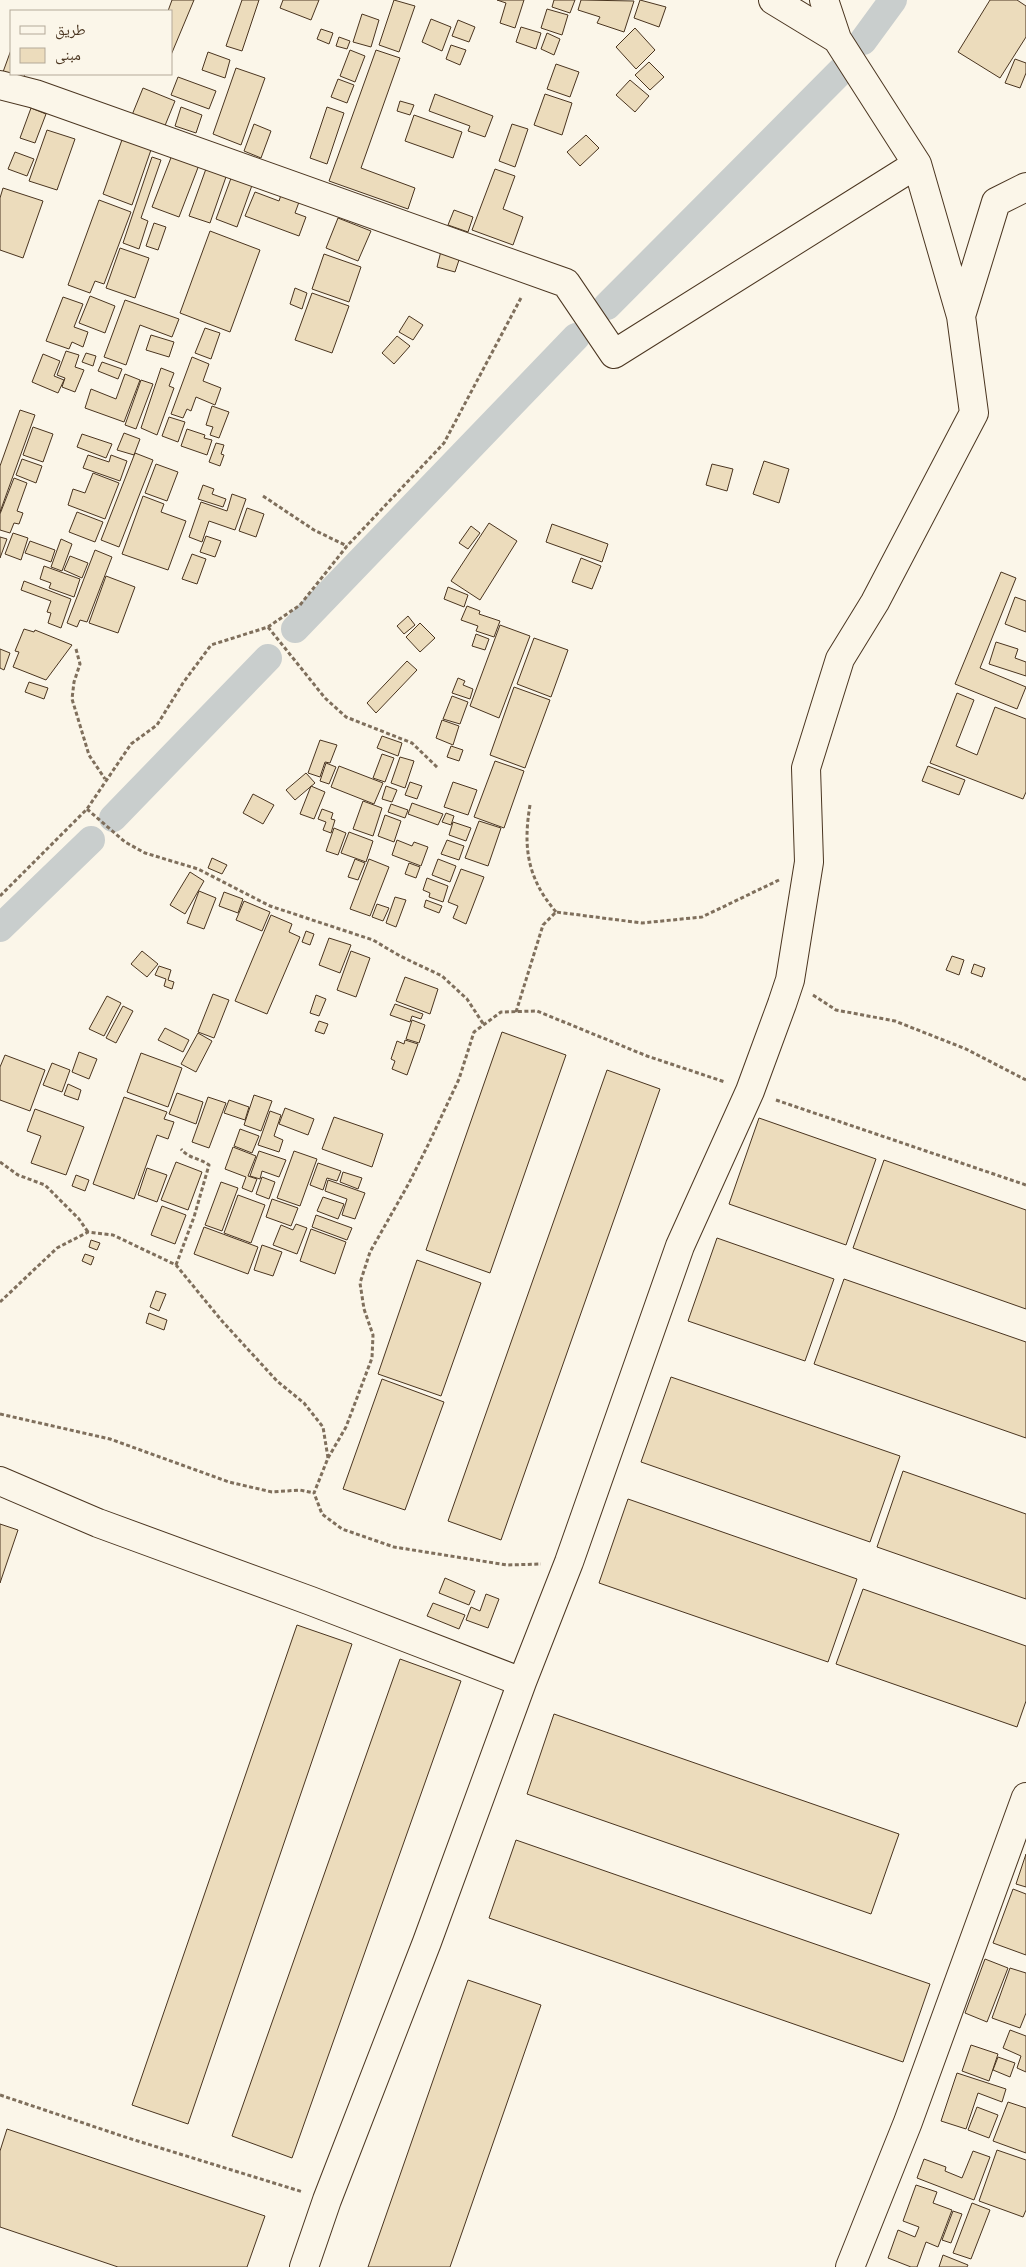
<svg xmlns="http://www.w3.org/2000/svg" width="1026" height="2267" font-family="'Exo 2','Noto Naskh Arabic',sans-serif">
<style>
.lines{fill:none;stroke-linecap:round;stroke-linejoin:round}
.canal{stroke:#c9cecd;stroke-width:28}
.building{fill:#ecdcbc;stroke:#4a3520}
.minor-casing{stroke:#4a3520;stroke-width:30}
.path{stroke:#7f6f5c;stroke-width:3;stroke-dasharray:4 2.5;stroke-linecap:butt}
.minor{stroke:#fbf6e9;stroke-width:28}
</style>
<rect width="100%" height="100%" fill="#fbf6e9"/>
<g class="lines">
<path class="canal" d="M 863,41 L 893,0
M 607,306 L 841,71
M 295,629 L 576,337
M 113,818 L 268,658
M 0,928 L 91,840"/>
</g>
<path class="building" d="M 172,0 L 194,0 L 171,55 L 171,11 L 168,11 Z
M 242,0 L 259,0 L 242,51 L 226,46 Z
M 283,0 L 319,0 L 311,20 L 280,8 Z
M 394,0 L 415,6 L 399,52 L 379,45 Z
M 497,0 L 524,0 L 515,28 L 500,23 L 506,3 Z
M 554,0 L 575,0 L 570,13 L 552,7 Z
M 581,0 L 634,1 L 624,32 L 597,23 L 600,17 L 578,10 Z
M 640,0 L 666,7 L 659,27 L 634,18 Z
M 990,0 L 1017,0 L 1026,6 L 1026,37 L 1000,78 L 958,52 Z
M 547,9 L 568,15 L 562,35 L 541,28 Z
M 362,14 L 379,20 L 371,47 L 353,42 Z
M 431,19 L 451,27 L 442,51 L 422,42 Z
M 458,20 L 475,27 L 469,42 L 452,36 Z
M 521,27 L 541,33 L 536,49 L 516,42 Z
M 635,28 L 655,50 L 636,69 L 616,47 Z
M 321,29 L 333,33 L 329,44 L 317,39 Z
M 547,33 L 560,39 L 554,55 L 541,49 Z
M 339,37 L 350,41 L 347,49 L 336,46 Z
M 451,45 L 466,50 L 460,65 L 446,59 Z
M 11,50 L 11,74 L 25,74 L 23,79 L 3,72 Z
M 350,50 L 365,56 L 355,82 L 340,76 Z
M 376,50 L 400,58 L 361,168 L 415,188 L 408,209 L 329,181 Z
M 208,52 L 230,60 L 225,78 L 202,70 Z
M 1015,59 L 1026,63 L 1026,73 L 1020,88 L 1005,83 Z
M 649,62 L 664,77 L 650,90 L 635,75 Z
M 556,64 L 579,72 L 570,97 L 547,89 Z
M 236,68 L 265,78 L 241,145 L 213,134 Z
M 178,77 L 216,91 L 209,109 L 171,95 Z
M 338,79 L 354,85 L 347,103 L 331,97 Z
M 630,80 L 649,96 L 635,112 L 616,95 Z
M 143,88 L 175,101 L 164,128 L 132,115 Z
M 435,94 L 493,116 L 485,137 L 468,131 L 470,126 L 429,111 Z
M 545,94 L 572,103 L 562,135 L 534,125 Z
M 400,101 L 414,105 L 410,115 L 397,111 Z
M 181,107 L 202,115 L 196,133 L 175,126 Z
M 327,107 L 344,113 L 327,164 L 310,158 Z
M 31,108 L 46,114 L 35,143 L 20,138 Z
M 414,115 L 462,132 L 453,158 L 405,141 Z
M 254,124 L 271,131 L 261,158 L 244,151 Z
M 512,124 L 528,129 L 515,167 L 499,161 Z
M 47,130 L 75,139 L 57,190 L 29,181 Z
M 124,134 L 153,144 L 132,205 L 103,194 Z
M 586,135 L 599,148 L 580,166 L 567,152 Z
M 15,152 L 34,159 L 27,176 L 8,169 Z
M 172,155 L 199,165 L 179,217 L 152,207 Z
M 152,157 L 161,160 L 141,218 L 148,221 L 139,249 L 123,243 Z
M 207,166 L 227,174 L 210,223 L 189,216 Z
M 495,169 L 515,176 L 503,209 L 523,217 L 513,245 L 472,230 Z
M 234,170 L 255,177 L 237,227 L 216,219 Z
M 3,188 L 43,201 L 23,258 L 0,250 L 0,198 Z
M 255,192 L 279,201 L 281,195 L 299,202 L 295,213 L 306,217 L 299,236 L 245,216 Z
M 99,200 L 131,212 L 104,284 L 95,281 L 90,293 L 68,285 Z
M 454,210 L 473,217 L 468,232 L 448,225 Z
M 338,218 L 371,231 L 358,261 L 326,248 Z
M 154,223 L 166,227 L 158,250 L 146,246 Z
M 210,231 L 260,250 L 230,332 L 180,313 Z
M 120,248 L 149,258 L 135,298 L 106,288 Z
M 441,251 L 460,257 L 455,272 L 437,267 Z
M 324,254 L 361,267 L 349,302 L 312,289 Z
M 295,288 L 307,293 L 302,309 L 290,304 Z
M 312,293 L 349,306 L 332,353 L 295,340 Z
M 90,296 L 115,306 L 105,333 L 79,323 Z
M 63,297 L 83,304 L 74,327 L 88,332 L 83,347 L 72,342 L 69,349 L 46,341 Z
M 125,300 L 179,319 L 172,337 L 140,325 L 126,365 L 104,357 Z
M 409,316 L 423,325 L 413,340 L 399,332 Z
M 205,328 L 220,333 L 211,359 L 195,353 Z
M 151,335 L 174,342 L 169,357 L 146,350 Z
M 397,336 L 410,346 L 394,364 L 382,353 Z
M 66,351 L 79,355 L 75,367 L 84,370 L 75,392 L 62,387 L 65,378 L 57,375 Z
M 86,353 L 96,356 L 93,366 L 82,362 Z
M 43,354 L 60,361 L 54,376 L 64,380 L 58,393 L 32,382 Z
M 192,357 L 209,364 L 203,381 L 221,388 L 215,405 L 196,397 L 191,411 L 187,409 L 183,418 L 171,414 Z
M 102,362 L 122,369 L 118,379 L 98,371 Z
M 161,368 L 174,373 L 169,386 L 174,388 L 157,435 L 141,428 Z
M 125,374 L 140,380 L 124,422 L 85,408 L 91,389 L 116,399 Z
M 141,380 L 153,384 L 136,429 L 125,425 Z
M 212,406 L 229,412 L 219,438 L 210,435 L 213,427 L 206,425 Z
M 20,410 L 35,415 L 0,512 L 0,466 Z
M 169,417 L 185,422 L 178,442 L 162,436 Z
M 33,427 L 53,434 L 43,462 L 23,455 Z
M 187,429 L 205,435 L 204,438 L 212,440 L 207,455 L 181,446 Z
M 124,433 L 140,439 L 134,455 L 117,450 Z
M 82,434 L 112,444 L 106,458 L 77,447 Z
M 216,443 L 224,445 L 221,454 L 224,455 L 220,466 L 209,462 Z
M 135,453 L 153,460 L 119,547 L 101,540 Z
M 88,455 L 109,462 L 111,455 L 127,461 L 120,481 L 83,468 Z
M 22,459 L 42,466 L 36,483 L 16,475 Z
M 764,461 L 789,469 L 779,503 L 753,494 Z
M 156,464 L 178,472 L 167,501 L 145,493 Z
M 712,464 L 733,469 L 727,491 L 706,485 Z
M 93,473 L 119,483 L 105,519 L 68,505 L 73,489 L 85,493 Z
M 14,478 L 27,483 L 17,511 L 23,513 L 19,524 L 14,523 L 10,533 L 0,530 L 0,514 Z
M 203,485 L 214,489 L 212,494 L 226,499 L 223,507 L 198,499 Z
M 232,494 L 246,499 L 235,530 L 209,521 L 202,542 L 189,537 L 201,502 L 227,511 Z
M 143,496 L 164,504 L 161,512 L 186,521 L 168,570 L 122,554 Z
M 247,508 L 264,514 L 256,537 L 239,531 Z
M 77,512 L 103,522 L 95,542 L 69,532 Z
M 489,523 L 517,541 L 480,600 L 451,581 Z
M 552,524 L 608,544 L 602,562 L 546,542 Z
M 471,526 L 480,533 L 468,549 L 459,543 Z
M 13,533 L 28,538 L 21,560 L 5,554 Z
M 206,536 L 221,541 L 215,557 L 200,552 Z
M 0,537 L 7,539 L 0,558 Z
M 61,539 L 72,544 L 62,571 L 51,567 Z
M 30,541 L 55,550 L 51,562 L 25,553 Z
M 95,550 L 112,557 L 87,622 L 80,620 L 77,627 L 67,623 Z
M 192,554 L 206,559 L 197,584 L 182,579 Z
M 70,556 L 88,563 L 82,578 L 64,570 Z
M 581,558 L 601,566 L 592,589 L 572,582 Z
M 44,566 L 80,579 L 74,597 L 49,588 L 51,583 L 40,579 Z
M 1001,572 L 1016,578 L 980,668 L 1026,687 L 1017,709 L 955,684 Z
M 106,576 L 135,587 L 118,633 L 89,623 Z
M 24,581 L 71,599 L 61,628 L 48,623 L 51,613 L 47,612 L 51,601 L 21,590 Z
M 448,587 L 468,595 L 464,607 L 444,599 Z
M 1015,597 L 1026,601 L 1026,632 L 1005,624 Z
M 467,606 L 480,611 L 479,614 L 500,621 L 494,637 L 476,631 L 478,626 L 461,620 Z
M 408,616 L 415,625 L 404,634 L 397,626 Z
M 420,623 L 435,638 L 420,652 L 406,637 Z
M 500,625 L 530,636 L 499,718 L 470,706 Z
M 24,629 L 34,632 L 35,630 L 72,645 L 46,680 L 13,667 L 19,652 L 15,651 Z
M 476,634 L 489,639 L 485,650 L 472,646 Z
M 534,638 L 568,650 L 551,697 L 517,684 Z
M 996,642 L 1018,649 L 1015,658 L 1026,662 L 1026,676 L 989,664 Z
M 0,649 L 10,653 L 4,670 L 0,668 Z
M 407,661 L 417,670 L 376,713 L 367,703 Z
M 458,678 L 465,681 L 463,685 L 473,689 L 470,699 L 452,693 Z
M 29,682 L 48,688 L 44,699 L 25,692 Z
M 514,687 L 550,700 L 525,768 L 490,755 Z
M 957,693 L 974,700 L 956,746 L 977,755 L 995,707 L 1026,719 L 1026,792 L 1023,799 L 930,763 Z
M 452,696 L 468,702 L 460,724 L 443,719 Z
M 442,720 L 459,726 L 453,745 L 436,738 Z
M 382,736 L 402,743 L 398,756 L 377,748 Z
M 320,740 L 337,745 L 330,763 L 325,762 L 320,777 L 308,773 Z
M 451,746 L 463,750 L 459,761 L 447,757 Z
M 382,754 L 394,758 L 385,782 L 373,778 Z
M 400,757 L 414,761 L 405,788 L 391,783 Z
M 495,761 L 524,771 L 504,828 L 474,817 Z
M 326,763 L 336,767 L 329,784 L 320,781 Z
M 339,766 L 383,783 L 374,804 L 331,787 Z
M 928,766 L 965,780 L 959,795 L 922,781 Z
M 306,773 L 315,783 L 295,800 L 286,790 Z
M 410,782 L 422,786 L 417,799 L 405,795 Z
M 453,782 L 477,790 L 468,815 L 444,807 Z
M 311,786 L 325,792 L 314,819 L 300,814 Z
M 386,786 L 397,790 L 392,802 L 382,799 Z
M 253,794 L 274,805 L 263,824 L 243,813 Z
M 363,801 L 382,808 L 373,836 L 353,829 Z
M 412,803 L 443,814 L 438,825 L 408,814 Z
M 391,804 L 408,810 L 405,818 L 388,812 Z
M 322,809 L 333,813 L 331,819 L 335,820 L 331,833 L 323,830 L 326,822 L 318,819 Z
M 446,813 L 454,816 L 451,825 L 442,822 Z
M 385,815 L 401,821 L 394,842 L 378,836 Z
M 479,821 L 501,828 L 488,866 L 465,858 Z
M 453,822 L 471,828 L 466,841 L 449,835 Z
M 334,828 L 346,833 L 338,855 L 326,851 Z
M 349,832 L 373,841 L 366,862 L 341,853 Z
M 397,840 L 412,846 L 414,842 L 428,847 L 421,866 L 392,855 Z
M 447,840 L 464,846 L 459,860 L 441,854 Z
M 212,858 L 227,865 L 222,874 L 208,868 Z
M 355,859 L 365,863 L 358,880 L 348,877 Z
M 369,859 L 389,867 L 370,916 L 350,909 Z
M 438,859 L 456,866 L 450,882 L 432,875 Z
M 409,863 L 420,867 L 416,878 L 405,874 Z
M 461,869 L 484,877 L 466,924 L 453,918 L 458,906 L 448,902 Z
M 190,872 L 204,881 L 185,914 L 170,905 Z
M 427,878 L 448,886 L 443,902 L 429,897 L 430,893 L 423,890 Z
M 199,891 L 216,898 L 204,929 L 187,923 Z
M 224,892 L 243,899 L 238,913 L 219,906 Z
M 395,897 L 406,900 L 396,927 L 386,923 Z
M 426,900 L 442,906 L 439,913 L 424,907 Z
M 244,901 L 270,912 L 262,931 L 236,920 Z
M 377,904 L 389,908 L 383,921 L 372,917 Z
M 271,915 L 292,924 L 289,932 L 300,937 L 267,1014 L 235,1001 Z
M 306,931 L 314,934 L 310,945 L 302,942 Z
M 329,938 L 351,945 L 340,973 L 319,965 Z
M 142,951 L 158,964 L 147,977 L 131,964 Z
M 351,951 L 370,958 L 356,997 L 337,990 Z
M 952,956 L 964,960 L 959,975 L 946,970 Z
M 974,964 L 985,968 L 982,977 L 971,973 Z
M 159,966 L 171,970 L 168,980 L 174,982 L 172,989 L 164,986 L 166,979 L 155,975 Z
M 405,977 L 438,989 L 430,1014 L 396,1001 Z
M 213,994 L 229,1000 L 214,1038 L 198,1032 Z
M 316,995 L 326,999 L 319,1016 L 310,1013 Z
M 107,996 L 121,1003 L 104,1036 L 89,1029 Z
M 395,1004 L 423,1014 L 421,1019 L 412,1016 L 410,1022 L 390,1015 Z
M 123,1006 L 133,1011 L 116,1043 L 106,1038 Z
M 412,1020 L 425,1025 L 419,1043 L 406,1039 Z
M 319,1021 L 328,1024 L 324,1034 L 315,1031 Z
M 165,1028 L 189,1040 L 183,1052 L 158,1040 Z
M 502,1032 L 566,1055 L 490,1273 L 426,1250 Z
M 198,1033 L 212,1041 L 196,1072 L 181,1064 Z
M 405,1040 L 418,1044 L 407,1075 L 392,1069 L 395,1061 L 391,1059 L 397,1041 L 404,1044 Z
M 79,1052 L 97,1059 L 89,1079 L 72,1072 Z
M 141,1053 L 182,1068 L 168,1107 L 127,1092 Z
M 5,1055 L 45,1070 L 30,1111 L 0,1100 L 0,1067 Z
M 52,1063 L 70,1070 L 62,1092 L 43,1085 Z
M 607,1070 L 660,1089 L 501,1540 L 448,1521 Z
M 68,1084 L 81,1090 L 78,1100 L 64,1095 Z
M 177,1093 L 203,1102 L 196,1124 L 169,1114 Z
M 254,1095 L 272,1101 L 261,1131 L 244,1125 Z
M 124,1097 L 167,1112 L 164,1119 L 174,1122 L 168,1139 L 157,1135 L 134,1199 L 93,1184 Z
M 208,1097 L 226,1103 L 209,1148 L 192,1142 Z
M 229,1100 L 249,1107 L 245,1120 L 224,1113 Z
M 285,1108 L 314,1119 L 308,1135 L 279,1124 Z
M 35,1109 L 84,1127 L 66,1175 L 31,1163 L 41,1136 L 27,1131 Z
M 270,1111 L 281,1115 L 274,1136 L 283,1140 L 279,1152 L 258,1145 Z
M 334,1117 L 383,1134 L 372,1167 L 322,1149 Z
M 759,1118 L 876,1159 L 846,1245 L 729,1204 Z
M 240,1129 L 259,1136 L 252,1153 L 234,1146 Z
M 233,1147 L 256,1156 L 248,1176 L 257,1179 L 252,1192 L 242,1188 L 246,1177 L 225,1169 Z
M 259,1151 L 286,1160 L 279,1177 L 262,1171 L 260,1179 L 250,1176 Z
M 294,1151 L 317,1159 L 300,1206 L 277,1198 Z
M 884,1160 L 1026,1210 L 1026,1309 L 853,1248 Z
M 176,1162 L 202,1172 L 188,1210 L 161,1200 Z
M 318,1163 L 341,1171 L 337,1181 L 327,1178 L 323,1190 L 310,1185 Z
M 147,1168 L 167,1175 L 157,1202 L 138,1195 Z
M 343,1172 L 362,1178 L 358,1189 L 340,1182 Z
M 76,1175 L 89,1180 L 85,1191 L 72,1186 Z
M 262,1177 L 275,1182 L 269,1199 L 256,1194 Z
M 328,1180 L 365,1193 L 355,1219 L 342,1215 L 347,1199 L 325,1191 Z
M 221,1182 L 238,1188 L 222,1231 L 205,1225 Z
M 238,1195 L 265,1205 L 251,1243 L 224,1233 Z
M 323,1197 L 344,1204 L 338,1219 L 317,1211 Z
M 272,1199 L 298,1208 L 291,1226 L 266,1217 Z
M 162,1206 L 186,1215 L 175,1244 L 151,1235 Z
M 316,1215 L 352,1228 L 347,1240 L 312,1227 Z
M 296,1224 L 307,1228 L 297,1254 L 273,1245 L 281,1225 L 293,1230 Z
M 204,1227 L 258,1247 L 248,1274 L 194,1254 Z
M 311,1229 L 346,1242 L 335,1274 L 300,1261 Z
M 717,1238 L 834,1279 L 805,1361 L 688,1321 Z
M 91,1240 L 100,1243 L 97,1250 L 89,1247 Z
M 262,1245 L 282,1252 L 273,1276 L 254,1270 Z
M 85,1254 L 94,1257 L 91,1265 L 82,1261 Z
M 417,1260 L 481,1283 L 441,1396 L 378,1374 Z
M 844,1279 L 1026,1342 L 1026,1438 L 814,1364 Z
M 156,1291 L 166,1294 L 159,1311 L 150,1307 Z
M 149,1313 L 167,1320 L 164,1330 L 146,1323 Z
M 671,1377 L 900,1456 L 870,1542 L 641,1462 Z
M 382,1379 L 444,1402 L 405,1510 L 343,1489 Z
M 903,1471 L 1026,1514 L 1026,1599 L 877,1547 Z
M 628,1499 L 857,1579 L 828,1662 L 599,1583 Z
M 0,1524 L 18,1530 L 0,1583 Z
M 445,1578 L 475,1591 L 469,1605 L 439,1593 Z
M 863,1589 L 1026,1646 L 1026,1701 L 1017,1727 L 836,1664 Z
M 486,1594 L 499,1599 L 488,1628 L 466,1620 L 471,1607 L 480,1611 Z
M 433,1603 L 465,1615 L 459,1629 L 427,1616 Z
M 297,1625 L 352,1644 L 188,2124 L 132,2105 Z
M 400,1659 L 461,1681 L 292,2158 L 232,2136 Z
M 554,1714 L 899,1834 L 871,1914 L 527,1794 Z
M 516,1840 L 930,1984 L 903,2062 L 489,1918 Z
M 1026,1854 L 1026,1887 L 1016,1884 Z
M 1013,1889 L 1026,1894 L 1026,1955 L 993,1943 Z
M 985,1959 L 1008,1968 L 987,2022 L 965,2013 Z
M 1010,1968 L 1026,1973 L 1026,2013 L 1020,2028 L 992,2018 Z
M 468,1980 L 541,2005 L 450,2267 L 368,2267 Z
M 1010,2030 L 1026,2036 L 1026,2072 L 1017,2068 L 1021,2056 L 1003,2048 Z
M 971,2045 L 998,2054 L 989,2081 L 962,2071 Z
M 998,2057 L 1015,2063 L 1010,2077 L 993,2070 Z
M 957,2073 L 1006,2089 L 1002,2102 L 978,2093 L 966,2129 L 941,2121 Z
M 1008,2102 L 1026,2108 L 1026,2153 L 993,2141 Z
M 977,2107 L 998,2115 L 989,2138 L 968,2130 Z
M 7,2129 L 265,2216 L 247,2267 L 118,2267 L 0,2227 L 0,2151 Z
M 997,2150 L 1026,2160 L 1026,2210 L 1023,2217 L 979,2201 Z
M 973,2151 L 990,2157 L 974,2200 L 917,2178 L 924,2159 L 946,2167 L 945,2171 L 962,2178 Z
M 916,2185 L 937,2192 L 933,2203 L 952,2210 L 938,2247 L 926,2242 L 917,2267 L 911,2267 L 888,2258 L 898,2230 L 915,2237 L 919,2227 L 903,2221 Z
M 972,2203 L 990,2210 L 971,2259 L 953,2253 Z
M 953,2211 L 962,2214 L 951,2243 L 942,2240 Z
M 943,2255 L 968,2265 L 967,2267 L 939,2267 Z"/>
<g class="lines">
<defs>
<path id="minor" d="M 773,0 L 837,39
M 0,85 L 35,94 L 566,283 L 614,354 L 917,164
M 961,316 L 996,202 L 1026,187
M 0,1481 L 98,1523 L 311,1601 L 522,1682
M 304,2267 L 327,2200 L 427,1942 L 522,1682 L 569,1562 L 680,1246 L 750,1091 L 782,1004 L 790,980 L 809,862 L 806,768 L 840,659 L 875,602 L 974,413 L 961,316 L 917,164 L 837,39 L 824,0
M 850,2267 L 908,2122 L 1026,1797"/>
</defs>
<use href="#minor" class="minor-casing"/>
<path class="path" d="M 263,496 L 314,530 L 347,546
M 268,627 L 325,698 L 346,717 L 412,743 L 438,768
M 76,649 L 80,664 L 74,682 L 72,699 L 89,755 L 105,779
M 530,805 C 523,847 527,878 556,912
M 87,809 L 125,842 L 145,853 L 198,869 L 270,906 L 373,940 L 400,956 L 442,976 L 467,999 L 484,1025
M 0,896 L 87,809 L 131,744 L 157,725 L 183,683 L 211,645 L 268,627 L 300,605 L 347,546 L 444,443 L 522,296
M 813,995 L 836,1010 L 895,1021 L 966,1049 L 1026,1080
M 516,1012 L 543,925 L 556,912 L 642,923 L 702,917 L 779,880
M 776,1100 L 1026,1185
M 0,1162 L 18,1175 L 45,1185 L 79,1219 L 88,1232
M 176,1265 L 194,1217 L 209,1165 C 200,1158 189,1159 181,1149
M 0,1302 L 57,1248 L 88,1232 L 113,1235 L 176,1265 L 222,1321 L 277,1381 L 304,1403 L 323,1427 L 328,1458 L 314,1493 L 322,1514 L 342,1529 L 394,1547 L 507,1565 L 541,1564
M 0,1414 L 110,1439 L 229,1482 L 272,1492 L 300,1490 L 314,1493
M 328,1458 L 346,1427 L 372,1358 L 373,1335 L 364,1309 L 360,1283 L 370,1252 L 409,1183 L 429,1143 L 459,1079 L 474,1032 L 501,1012 L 537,1011 L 647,1056 L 725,1082
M 0,2095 L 128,2138 L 303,2192"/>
<use href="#minor" class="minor"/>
</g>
<rect x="10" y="10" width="162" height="65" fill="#fbf6e9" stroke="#b4a999"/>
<rect x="20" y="26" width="25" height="8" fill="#fbf6e9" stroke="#b4a999"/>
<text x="55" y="35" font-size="15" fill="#4a3520">طريق</text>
<rect x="20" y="48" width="25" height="15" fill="#ecdcbc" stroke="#b4a999"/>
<text x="55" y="60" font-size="15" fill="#4a3520">مبنى</text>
</svg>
